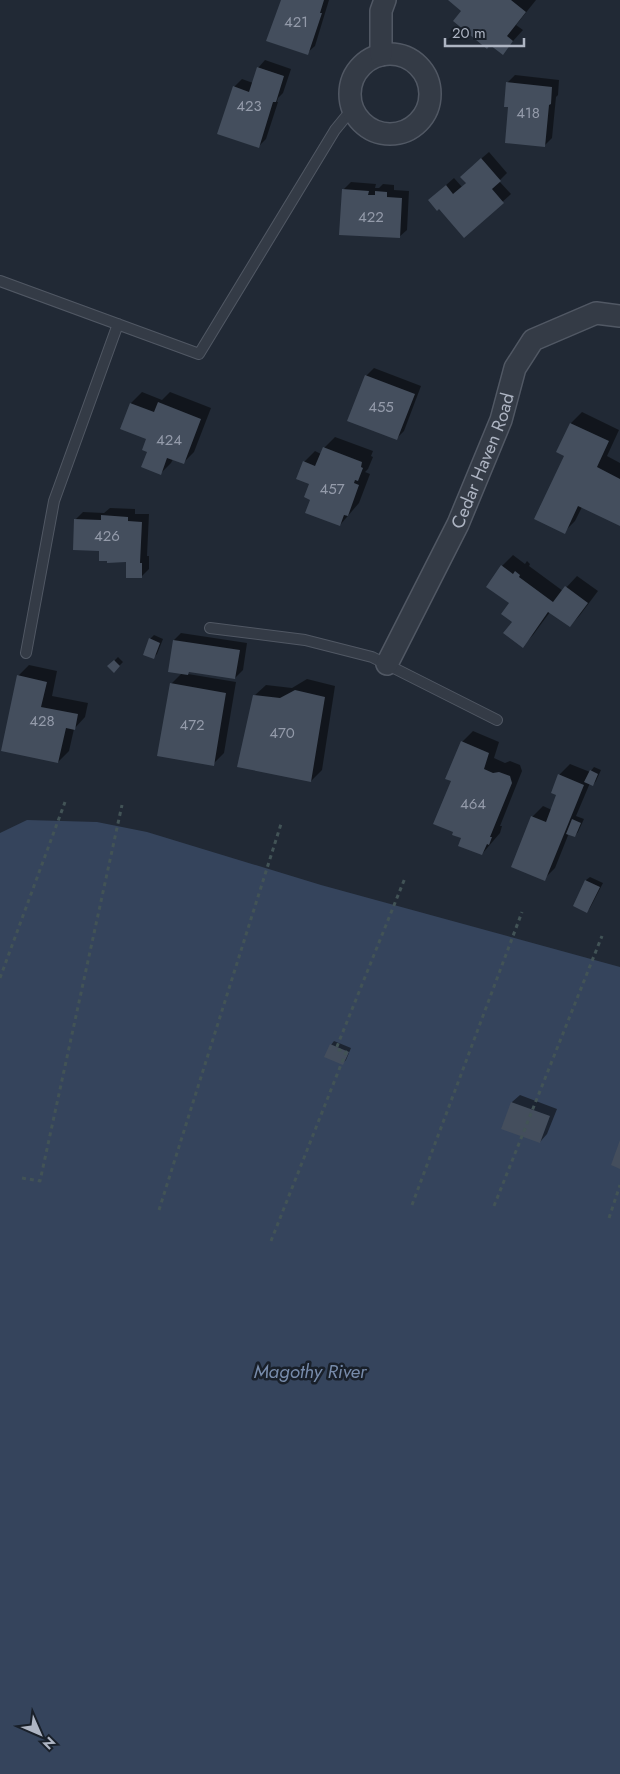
<svg xmlns="http://www.w3.org/2000/svg" width="620" height="1774" font-family="Jost,sans-serif">
<style>
.water{fill:#35445c}
.shadow{fill:#0007}
.building{fill:#444e5d}
.lines{fill:none;stroke-linecap:round;stroke-linejoin:round}
.lane-casing{stroke:#515864;stroke-width:12}
.street-casing{stroke:#515864;stroke-width:24}
.path{stroke:#425356;stroke-width:3;stroke-dasharray:4 4;stroke-linecap:butt}
.lane{stroke:#343b46;stroke-width:10}
.street{stroke:#343b46;stroke-width:21}
.labels{text-anchor:middle;stroke-width:5;stroke-linejoin:round;paint-order:stroke}
.number-label{font-size:15px;fill:#949baa}
.street-label{font-size:18px;fill:#aeb5c3;stroke:#19202a}
.water-label{font-size:19px;font-style:italic;fill:#778baa;stroke:#19202a}
</style>
<rect width="100%" height="100%" fill="#212935"/>
<path class="water" d="M 27,820 L 97,822 L 147,832 L 321,885 L 620,967 L 620,1774 L 0,1774 L 0,833 Z"/>
<path class="shadow" d="M 282,0 L 329,0 L 315,46 L 307,53 Z
M 450,0 L 536,0 L 516,25 L 523,30 L 502,53 L 463,11 Z
M 265,60 L 291,69 L 283,93 L 278,98 L 277,102 L 278,102 L 266,139 L 258,147 L 234,87 L 242,79 L 253,83 L 258,68 Z
M 515,75 L 559,80 L 558,95 L 556,97 L 552,138 L 544,146 L 507,83 Z
M 489,152 L 507,173 L 499,181 L 511,194 L 464,236 L 437,193 L 454,178 L 462,187 L 467,182 L 469,169 Z
M 351,182 L 376,184 L 375,188 L 379,188 L 383,184 L 394,185 L 394,190 L 409,191 L 407,230 L 399,237 L 343,190 Z
M 374,368 L 421,386 L 404,431 L 397,438 L 366,376 Z
M 142,392 L 162,400 L 170,392 L 211,408 L 194,452 L 183,463 L 173,459 L 171,463 L 160,474 L 148,451 L 148,438 L 122,428 L 131,403 Z
M 582,412 L 619,430 L 607,456 L 620,463 L 620,525 L 582,507 L 575,521 L 564,532 L 566,455 L 558,452 L 571,423 Z
M 335,437 L 373,451 L 371,456 L 373,457 L 368,469 L 365,472 L 370,474 L 359,503 L 340,525 L 312,499 L 310,483 L 304,462 L 315,451 L 321,454 L 324,448 Z
M 110,508 L 135,509 L 135,514 L 149,514 L 147,556 L 149,556 L 149,569 L 141,577 L 128,560 L 100,550 L 75,520 L 83,512 L 104,513 Z
M 513,555 L 525,564 L 527,561 L 530,564 L 529,566 L 563,591 L 577,576 L 598,591 L 580,615 L 570,626 L 550,612 L 533,635 L 522,646 L 513,621 L 502,566 Z
M 181,633 L 247,643 L 243,670 L 235,678 L 190,671 L 188,674 L 236,682 L 224,753 L 213,764 L 171,684 L 182,673 L 174,640 Z
M 154,635 L 163,639 L 157,654 L 153,658 L 150,639 Z
M 118,657 L 123,662 L 114,671 L 109,666 Z
M 29,665 L 57,671 L 52,696 L 88,703 L 85,717 L 74,729 L 69,751 L 58,762 L 18,676 Z
M 307,679 L 335,686 L 322,770 L 311,781 L 254,696 L 266,685 L 292,688 Z
M 473,731 L 499,742 L 494,758 L 505,763 L 510,761 L 520,765 L 522,771 L 500,826 L 502,826 L 500,833 L 482,854 L 463,838 L 452,781 L 462,742 Z
M 570,764 L 590,772 L 594,767 L 601,770 L 596,781 L 593,785 L 590,783 L 576,816 L 584,819 L 578,832 L 575,836 L 569,833 L 555,868 L 544,879 L 532,817 L 543,806 L 552,810 L 558,795 L 559,775 Z
M 590,877 L 603,883 L 590,908 L 587,911 L 574,906 L 586,880 Z
M 334,1041 L 351,1048 L 346,1060 L 343,1063 L 331,1045 Z
M 520,1095 L 557,1109 L 547,1134 L 540,1142 L 502,1128 L 512,1102 Z"/>
<path class="building" d="M 281,0 L 324,0 L 320,13 L 322,13 L 308,55 L 266,41 Z
M 448,0 L 511,0 L 526,12 L 507,36 L 513,41 L 503,55 L 490,45 L 487,49 L 453,21 L 461,11 Z
M 257,67 L 284,76 L 276,102 L 273,102 L 259,148 L 217,134 L 233,86 L 249,92 Z
M 506,82 L 552,87 L 551,104 L 549,105 L 545,147 L 505,143 L 508,107 L 504,107 Z
M 481,158 L 501,181 L 492,189 L 504,203 L 464,238 L 439,209 L 437,211 L 428,200 L 446,185 L 453,194 L 466,183 L 460,177 Z
M 342,189 L 369,191 L 368,195 L 375,195 L 375,191 L 387,192 L 387,197 L 402,198 L 400,238 L 339,235 Z
M 365,375 L 415,394 L 397,440 L 347,421 Z
M 158,402 L 201,419 L 184,464 L 167,458 L 161,475 L 141,467 L 147,452 L 142,450 L 146,439 L 120,429 L 130,403 L 154,412 Z
M 570,423 L 609,441 L 597,467 L 620,479 L 620,526 L 578,506 L 565,534 L 534,519 L 564,456 L 556,452 Z
M 323,447 L 362,462 L 361,467 L 363,468 L 358,481 L 355,480 L 354,483 L 359,485 L 348,516 L 344,515 L 340,526 L 305,513 L 310,500 L 304,497 L 309,484 L 296,479 L 303,461 L 315,466 Z
M 101,515 L 128,517 L 128,521 L 142,522 L 140,563 L 142,563 L 142,578 L 126,578 L 126,562 L 107,563 L 107,561 L 99,561 L 99,551 L 73,550 L 74,519 L 101,520 Z
M 501,565 L 513,574 L 515,571 L 520,575 L 519,577 L 553,602 L 565,586 L 588,603 L 570,627 L 548,612 L 523,648 L 503,633 L 512,622 L 501,614 L 509,603 L 486,587 Z
M 149,638 L 160,643 L 154,659 L 143,655 Z
M 173,640 L 240,650 L 235,679 L 189,672 L 188,675 L 168,672 Z
M 114,660 L 120,666 L 114,673 L 107,666 Z
M 17,675 L 47,682 L 41,707 L 78,714 L 75,730 L 66,728 L 58,763 L 1,751 Z
M 170,683 L 226,693 L 214,766 L 157,756 Z
M 295,690 L 325,697 L 311,782 L 237,767 L 253,695 L 280,698 Z
M 461,741 L 489,753 L 484,769 L 493,773 L 499,772 L 510,776 L 512,783 L 490,837 L 492,837 L 489,845 L 487,844 L 482,855 L 458,846 L 461,838 L 452,835 L 453,832 L 433,824 L 451,781 L 445,779 Z
M 590,770 L 598,774 L 593,786 L 584,782 Z
M 558,774 L 584,785 L 545,881 L 511,867 L 531,816 L 546,822 L 556,795 L 551,793 Z
M 572,819 L 581,823 L 575,837 L 566,834 Z
M 585,880 L 600,887 L 587,913 L 573,906 Z
M 330,1044 L 349,1052 L 343,1065 L 324,1057 Z
M 511,1102 L 550,1116 L 540,1143 L 501,1129 Z
M 620,1140 L 620,1169 L 611,1165 Z"/>
<g class="lines">
<defs>
<path id="lane" d="M 0,281 L 199,354 L 335,130 L 353,108
M 210,628 L 305,640 L 372,657 L 497,720
M 26,653 L 54,501 L 118,324"/>
<g id="street">
<circle cx="390" cy="94" r="40"/>
<path d="M 381,55 L 381,11 L 385,0"/>
<path id="s1" d="M 387,664 L 458,524 L 501,420 L 515,368 L 533,340 L 596,313 L 620,316"/>
</g>
</defs>
<use href="#lane" class="lane-casing"/>
<use href="#street" class="street-casing"/>
<path class="path" d="M 0,978 L 65,802
M 22,1178 L 40,1181 L 122,805
M 412,1205 L 522,912
M 494,1206 L 602,936
M 159,1210 L 281,824
M 609,1218 L 620,1185
M 271,1241 L 346,1052 L 336,1049 L 405,878"/>
<use href="#lane" class="lane"/>
<use href="#street" class="street"/>
</g>
<g class="labels">
<g class="number-label">
<text x="296" y="27">421</text>
<text x="249" y="111">423</text>
<text x="528" y="118">418</text>
<text x="371" y="222">422</text>
<text x="381" y="412">455</text>
<text x="169" y="445">424</text>
<text x="332" y="494">457</text>
<text x="107" y="541">426</text>
<text x="42" y="726">428</text>
<text x="192" y="730">472</text>
<text x="282" y="738">470</text>
<text x="473" y="809">464</text>
</g>
<g class="street-label">
<text dy="6" stroke="none"><textPath href="#s1" startOffset="225">Cedar Haven Road</textPath></text>
</g>
<g class="water-label">
<text x="310" y="1378">Magothy River</text>
</g>
</g>
<g transform="translate(40 1734) rotate(135)" stroke="#19202a" stroke-width="4" paint-order="stroke">
<path d="M0-4L9 19L0 12L-9 19Z" fill="#aeb5c3"/>
<text y="-8" font-size="14" font-weight="bold" text-anchor="middle" fill="#aeb5c3">N</text>
</g>
<path d="M445 38v8h79v-8" fill="none" stroke="#aeb5c3" stroke-width="2.5"/>
<text x="452" y="38" font-size="15" fill="#aeb5c3" stroke="#19202a" stroke-width="4" paint-order="stroke">20 m</text>
</svg>
